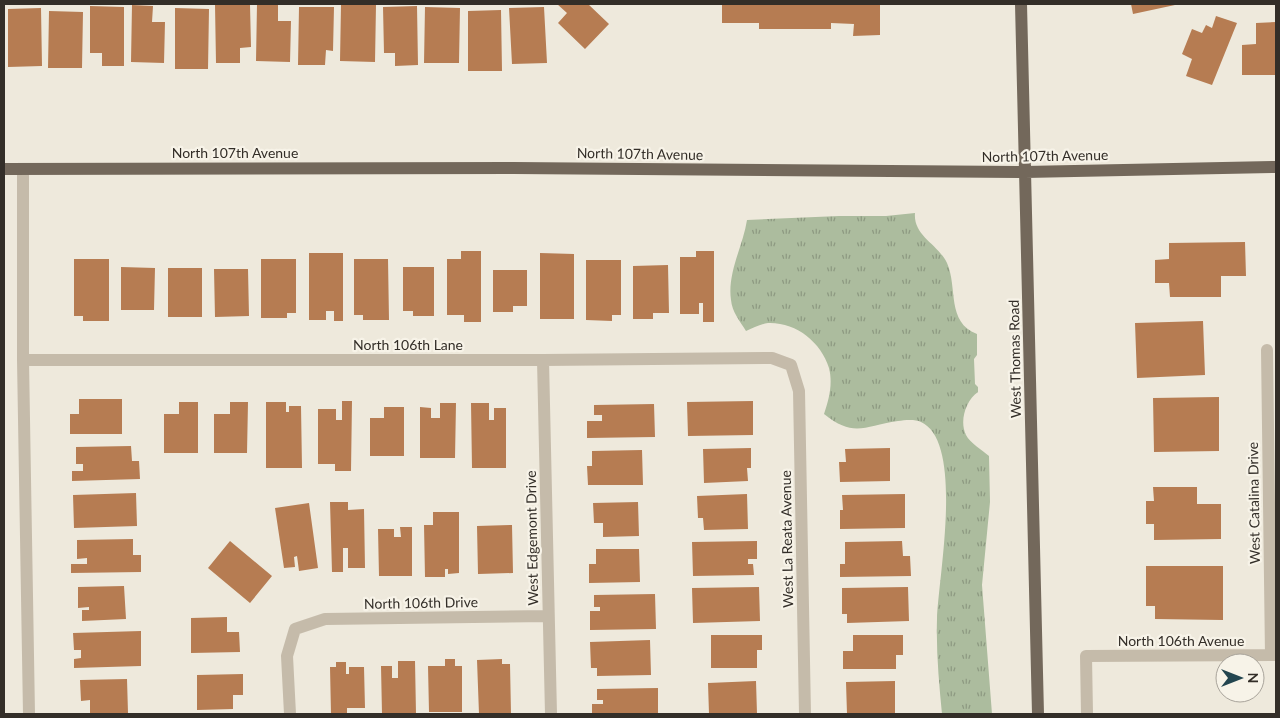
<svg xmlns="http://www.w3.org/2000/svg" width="1280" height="718" font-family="Lato,sans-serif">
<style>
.grass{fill:url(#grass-tufts)}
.building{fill:#b67c52}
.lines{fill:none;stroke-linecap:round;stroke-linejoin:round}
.minor{stroke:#c5bbaa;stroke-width:12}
.major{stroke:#73685b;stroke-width:12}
.labels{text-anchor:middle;stroke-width:4.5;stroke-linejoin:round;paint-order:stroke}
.street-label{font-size:14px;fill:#332e28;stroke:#f7f3e8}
</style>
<defs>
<pattern id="grass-tufts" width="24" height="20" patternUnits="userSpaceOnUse" patternTransform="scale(1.25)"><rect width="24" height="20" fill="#acbc9e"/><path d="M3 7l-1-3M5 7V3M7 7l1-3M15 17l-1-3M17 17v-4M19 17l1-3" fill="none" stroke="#8d9981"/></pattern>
</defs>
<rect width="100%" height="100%" fill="#eee9dc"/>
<path class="grass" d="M 915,213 C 913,236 938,244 947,263 C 958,288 946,322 977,334 L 977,355 L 974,359 L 975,384 L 978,387 L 978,392 C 966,400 959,421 966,435 C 970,443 982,450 989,456 L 990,502 L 982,585 L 992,714 L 942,714 C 939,683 936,651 937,619 C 938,579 965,442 921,422 C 915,419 905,420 898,421 C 864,426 854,438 824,414 C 829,399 833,384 829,368 C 821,342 796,322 768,323 C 761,324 753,328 746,331 C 740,321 732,312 731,300 C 727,273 743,246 747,220 L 839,216 L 886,216 Z"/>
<path class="building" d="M 257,4 L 278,5 L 278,21 L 291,21 L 290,62 L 256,61 Z
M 557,4 L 588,4 L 609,24 L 585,49 L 558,23 L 567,13 Z
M 722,4 L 880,4 L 880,35 L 853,36 L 854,24 L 831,23 L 831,29 L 759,29 L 759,23 L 722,23 Z
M 1131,4 L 1175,4 L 1175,5 L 1133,14 Z
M 132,5 L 153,6 L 152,22 L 165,22 L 164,63 L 131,62 Z
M 215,5 L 250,5 L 251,47 L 240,48 L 240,63 L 216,63 Z
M 341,5 L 376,5 L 375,62 L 340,61 Z
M 90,6 L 124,7 L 124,66 L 102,66 L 102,53 L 90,53 Z
M 417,6 L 418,65 L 395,66 L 395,53 L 384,53 L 383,7 Z
M 299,7 L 334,7 L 333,51 L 326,50 L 325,65 L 298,65 Z
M 425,7 L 460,8 L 459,63 L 424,63 Z
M 544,7 L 547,63 L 512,64 L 509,8 Z
M 41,8 L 42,66 L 8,67 L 8,9 Z
M 175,8 L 209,9 L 208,69 L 175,69 Z
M 501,10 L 502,71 L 468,71 L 468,11 Z
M 49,11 L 83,12 L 82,68 L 48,68 Z
M 1216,16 L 1237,23 L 1212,85 L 1186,76 L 1192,59 L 1182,54 L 1192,29 L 1202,33 L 1206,25 L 1212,28 Z
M 1276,22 L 1276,75 L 1242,75 L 1242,45 L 1256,44 L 1256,23 Z
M 1245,242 L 1246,276 L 1221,276 L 1221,297 L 1170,297 L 1169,283 L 1155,283 L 1155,260 L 1169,259 L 1169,243 Z
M 461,251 L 481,251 L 481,322 L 464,322 L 464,315 L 447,315 L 447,259 L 461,259 Z
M 696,251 L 714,251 L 714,322 L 703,322 L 703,303 L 699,303 L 699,314 L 680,314 L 680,257 L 696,257 Z
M 309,253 L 343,253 L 343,321 L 334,321 L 334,311 L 326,311 L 326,320 L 309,320 Z
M 540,253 L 574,254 L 574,319 L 540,319 Z
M 74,259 L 109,259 L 109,321 L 83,321 L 83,316 L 74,316 Z
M 261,259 L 296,259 L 296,313 L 287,313 L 287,318 L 261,318 Z
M 354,259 L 388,259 L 389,320 L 363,320 L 363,315 L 354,315 Z
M 586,260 L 621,260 L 621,315 L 612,315 L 612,321 L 586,320 Z
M 668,265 L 669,313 L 653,313 L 653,319 L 633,319 L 633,266 Z
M 121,267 L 155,268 L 154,310 L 121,310 Z
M 403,267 L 434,267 L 434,316 L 413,316 L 413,311 L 403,311 Z
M 168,268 L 202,268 L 202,317 L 168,317 Z
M 214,269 L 248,269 L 249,316 L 215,317 Z
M 493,270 L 527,270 L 527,306 L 513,306 L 513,312 L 493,312 Z
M 1203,321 L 1205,375 L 1137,378 L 1135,323 Z
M 1219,397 L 1219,451 L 1154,452 L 1153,398 Z
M 79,399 L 122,399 L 122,434 L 70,434 L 70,414 L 79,414 Z
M 342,401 L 352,401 L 351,471 L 335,471 L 335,464 L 318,464 L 318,409 L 336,409 L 336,420 L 342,420 Z
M 753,401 L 753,435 L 688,436 L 687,402 Z
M 179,402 L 198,402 L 198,453 L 164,453 L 164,414 L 179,414 Z
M 230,402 L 248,402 L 247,453 L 214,453 L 214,414 L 230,414 Z
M 266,402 L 286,402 L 286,412 L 289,412 L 289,406 L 301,406 L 302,468 L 266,468 Z
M 440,403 L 456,403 L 455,458 L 420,458 L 420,407 L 431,408 L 431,418 L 440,418 Z
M 471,403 L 489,403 L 489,420 L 494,420 L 494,408 L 506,408 L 506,468 L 472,468 Z
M 654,404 L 655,437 L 587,438 L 587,421 L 602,421 L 602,415 L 594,415 L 594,405 Z
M 384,407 L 404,407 L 404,456 L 370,456 L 370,418 L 384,418 Z
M 131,446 L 132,461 L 139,461 L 140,479 L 72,481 L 72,471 L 83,471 L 83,464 L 76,464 L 76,447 Z
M 751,448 L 751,468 L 747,468 L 748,481 L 704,483 L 703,449 Z
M 890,448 L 890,481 L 840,482 L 839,462 L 846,462 L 845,449 Z
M 642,450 L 643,485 L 588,485 L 587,466 L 592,466 L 592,451 Z
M 1153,487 L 1197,487 L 1197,504 L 1221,504 L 1221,539 L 1154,540 L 1154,524 L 1146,524 L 1146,501 L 1154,501 Z
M 136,493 L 137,526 L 74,528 L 73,495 Z
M 747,494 L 748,529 L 704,530 L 703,518 L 698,518 L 697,496 Z
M 905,494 L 905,528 L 840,529 L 840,510 L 843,510 L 842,495 Z
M 330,502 L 348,502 L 348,510 L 364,509 L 365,568 L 348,568 L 348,548 L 343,548 L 343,572 L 332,572 Z
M 638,502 L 639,536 L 603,537 L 603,523 L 594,523 L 593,503 Z
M 309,503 L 318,568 L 299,571 L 297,556 L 294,557 L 295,567 L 284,568 L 275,508 Z
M 433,512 L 459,512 L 459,573 L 448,574 L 448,569 L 445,569 L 445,577 L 425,577 L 424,525 L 433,525 Z
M 512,525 L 513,573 L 478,574 L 477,526 Z
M 400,527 L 412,527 L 412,576 L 379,576 L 378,529 L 394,529 L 394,537 L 401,537 Z
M 133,539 L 133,555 L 141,555 L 141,572 L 71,573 L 71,564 L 87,564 L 87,558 L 77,559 L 77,540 Z
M 230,541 L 272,576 L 250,603 L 208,568 Z
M 757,541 L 757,559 L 748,559 L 748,564 L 753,564 L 754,575 L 693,576 L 692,542 Z
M 902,541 L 903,556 L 910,556 L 911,576 L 840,577 L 840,564 L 845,564 L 845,542 Z
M 596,549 L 639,549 L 640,582 L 589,583 L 589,564 L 596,564 Z
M 1146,566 L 1223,566 L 1223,620 L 1155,619 L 1155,606 L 1146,606 Z
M 124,586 L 126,619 L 82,621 L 82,610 L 89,610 L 89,607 L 78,608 L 78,587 Z
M 759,587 L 760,621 L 693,623 L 692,588 Z
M 908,587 L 909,621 L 847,623 L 847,614 L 842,614 L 842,588 Z
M 655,594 L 656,629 L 590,630 L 590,611 L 600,611 L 600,607 L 594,607 L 594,595 Z
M 227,617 L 227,632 L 239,632 L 240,652 L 191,653 L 191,618 Z
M 141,631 L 141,666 L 74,668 L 74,659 L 81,658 L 81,650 L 74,650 L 73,633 Z
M 711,635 L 762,635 L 762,650 L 757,650 L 757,668 L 711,668 Z
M 853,635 L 903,635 L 903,655 L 896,655 L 896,669 L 843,669 L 843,651 L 853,651 Z
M 650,640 L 651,675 L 597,676 L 597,668 L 591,668 L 590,642 Z
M 445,659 L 455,659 L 455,666 L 462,666 L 462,712 L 429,712 L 428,666 L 445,666 Z
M 502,659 L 502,664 L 510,664 L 511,714 L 479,714 L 477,660 Z
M 398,661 L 415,661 L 416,714 L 382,714 L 381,666 L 392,666 L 392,678 L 398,678 Z
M 336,662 L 346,662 L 346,674 L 349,674 L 349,667 L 364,667 L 365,708 L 347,708 L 347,714 L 331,714 L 330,667 L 336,667 Z
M 243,674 L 243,695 L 233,695 L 233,709 L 197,710 L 197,675 Z
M 127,679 L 128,713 L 90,714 L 90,700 L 81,701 L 80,680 Z
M 756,681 L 757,714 L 709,714 L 708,683 Z
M 895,681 L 895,714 L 847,714 L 846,682 Z
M 658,688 L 658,714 L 592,714 L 592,704 L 603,704 L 603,700 L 597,700 L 597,689 Z"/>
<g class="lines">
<path class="minor" d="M 23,169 L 23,360 L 29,714
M 1267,350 L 1271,655
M 23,360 L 543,360 L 772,358 L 791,365 L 799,391 L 805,714
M 543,360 L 551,714
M 290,714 L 287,656 L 295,629 L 325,619 L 548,616
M 1087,714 L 1086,656 L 1276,655"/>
<path class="major" d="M 1021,4 L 1038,714
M 4,169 L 514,168 L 1025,172 L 1276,167"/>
</g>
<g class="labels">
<g class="street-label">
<text x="235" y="158">North 107th Avenue</text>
<text transform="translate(640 154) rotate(1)" y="5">North 107th Avenue</text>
<text transform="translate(1045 156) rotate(-1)" y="5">North 107th Avenue</text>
<text x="408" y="350">North 106th Lane</text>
<text transform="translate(1015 359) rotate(-91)" y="5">West Thomas Road</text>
<text transform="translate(1254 503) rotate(-91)" y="5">West Catalina Drive</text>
<text transform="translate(532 538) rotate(-91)" y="5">West Edgemont Drive</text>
<text transform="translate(787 539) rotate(-91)" y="5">West La Reata Avenue</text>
<text transform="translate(421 603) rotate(-1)" y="5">North 106th Drive</text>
<text x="1181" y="646">North 106th Avenue</text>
</g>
</g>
<rect width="1280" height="718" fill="none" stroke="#332e28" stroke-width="10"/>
<g transform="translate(1240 678) rotate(90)"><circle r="24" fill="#f7f3e8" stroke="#a9a49b"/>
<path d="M0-4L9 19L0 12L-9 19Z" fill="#23454f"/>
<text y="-8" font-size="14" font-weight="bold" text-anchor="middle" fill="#332e28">N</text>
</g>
</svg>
